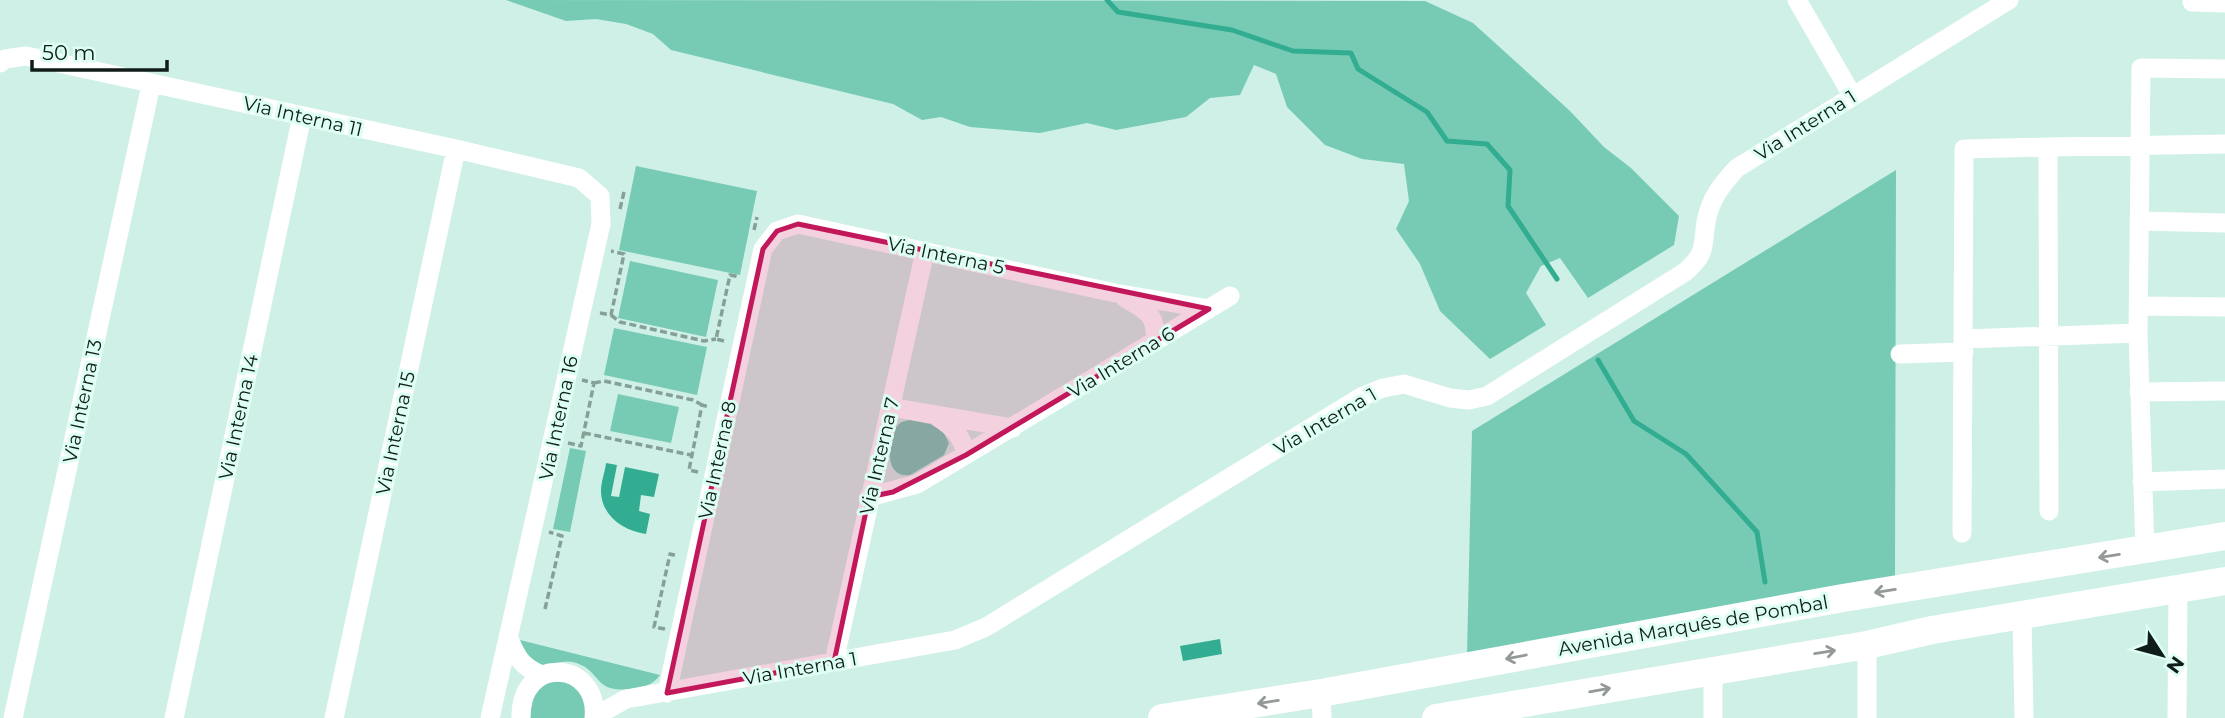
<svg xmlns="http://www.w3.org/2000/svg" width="2225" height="718" font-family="Montserrat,sans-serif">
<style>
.green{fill:#77cbb4}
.water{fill:#32ad91}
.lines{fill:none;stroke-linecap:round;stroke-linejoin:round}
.stream{stroke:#32ad91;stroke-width:5}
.path{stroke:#86a098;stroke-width:3.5;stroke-dasharray:7 3.5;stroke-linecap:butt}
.minor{stroke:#fff;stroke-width:19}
.secondary{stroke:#fff;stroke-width:28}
.oneway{stroke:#939998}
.marked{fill:#c2185b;fill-opacity:0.2;stroke:#c2185b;stroke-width:5;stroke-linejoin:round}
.labels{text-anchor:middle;stroke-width:6;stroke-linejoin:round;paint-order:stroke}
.street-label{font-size:19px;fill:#101c19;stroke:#dcfef3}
</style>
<rect width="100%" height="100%" fill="#cff0e6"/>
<path class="green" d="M 506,0 L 1425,1 L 1473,23 L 1570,111 L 1604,147 L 1631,168 L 1679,216 L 1674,245 L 1588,298 L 1560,258 L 1541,266 L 1526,293 L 1546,325 L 1490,359 L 1440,311 L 1420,264 L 1396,229 L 1409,201 L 1404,164 L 1362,159 L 1325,145 L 1287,107 L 1276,74 L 1254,65 L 1240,95 L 1210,98 L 1186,117 L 1116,130 L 1087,123 L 1040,133 L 970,127 L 941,117 L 922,120 L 893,104 L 671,50 L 653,34 L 626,24 L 596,19 L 566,21 Z
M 636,166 L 757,191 L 740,275 L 619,250 Z
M 1896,170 L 1895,581 L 1467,655 L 1472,431 Z
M 630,261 L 718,280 L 706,337 L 618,318 Z
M 614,328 L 707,347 L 697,395 L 604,375 Z
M 618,394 L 679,407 L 671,443 L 610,431 Z
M 910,420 L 940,426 L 949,443 L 944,455 L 910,475 C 880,479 889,431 900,423 C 903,421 906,421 910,420 Z
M 570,448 L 586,451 L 570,532 L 553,529 Z
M 520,640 L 660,675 C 654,684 646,686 636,688 C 591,696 604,670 573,662 C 563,660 554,664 545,665 C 540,666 534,664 529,663 Z
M 549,681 L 569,682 L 584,695 L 586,718 L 530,718 L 533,693 Z"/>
<path class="water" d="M 606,463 L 617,465 L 611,496 L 619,497 L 625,467 L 659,474 L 654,497 L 641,495 L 639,511 L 650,514 L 646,534 C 624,531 601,516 601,491 C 601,482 605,472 606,463 Z
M 1220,639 L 1222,654 L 1183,661 L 1180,646 Z"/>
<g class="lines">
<path class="stream" d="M 1107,0 L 1118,12 L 1232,30 L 1293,51 L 1351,53 L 1358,69 L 1427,112 L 1447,141 L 1487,144 L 1510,170 L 1508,206 L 1557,279
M 1598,360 L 1634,421 L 1686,454 L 1757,532 L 1765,582"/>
<path class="path" d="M 620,209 L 624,192
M 754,230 L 757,217
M 600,313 L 611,315 L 624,254 L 611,251
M 611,315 L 620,322 L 704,341 L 716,339
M 724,341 L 716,339 L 730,275 L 740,277
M 594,383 L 604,381 L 693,400 L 702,405
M 584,433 L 691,455
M 568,443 L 581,446 L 594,383 L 582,380
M 698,472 L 689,470 L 702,405 L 709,407
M 545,609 L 562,536 L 549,532
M 665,629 L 654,627 L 670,554 L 678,556"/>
<path class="minor" d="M 1797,0 L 1852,95
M 2192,2 L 2225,3
M 0,63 L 5,59 L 26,56 L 456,149 L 579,178 L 600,196 L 601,224 L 490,718
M 2139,221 L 2225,223
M 1125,298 C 1146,311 1157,314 1155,340
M 2139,306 L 2225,307
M 1964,339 L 2138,333
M 1900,354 L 1964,352
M 2139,392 L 2225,391
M 890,407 L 1013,428
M 936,416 C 953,427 962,435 966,455
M 2142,482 L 2225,479
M 869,497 L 917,484 L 1230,296
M 2049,511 L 2048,147 L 2225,144
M 1962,533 L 1964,149 L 2048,147
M 2145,550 L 2138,333 L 2141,68 L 2225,69
M 2022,617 L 2024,718
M 509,639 C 517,658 522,667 542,675
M 1867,645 L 1867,718
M 834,662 L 925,251
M 667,693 L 763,249 L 777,231 L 798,224 L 1115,293 L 1209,309
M 1321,693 L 1322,718
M 594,717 L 626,699 L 955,640 L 986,627 L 1361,397 L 1383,388 L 1404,384 L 1450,398 L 1469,400 L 1487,396 L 1685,272 C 1707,253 1702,247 1706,222 C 1710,199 1722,184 1737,168 L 2009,0
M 13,718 L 151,85
M 174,718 L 302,116
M 334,718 L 456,149
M 521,718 C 520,653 600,661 594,718
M 1713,718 L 1713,671
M 2177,718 L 2178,589"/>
<path class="secondary" d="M 1162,718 L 1321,693 L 1843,598 L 2225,536
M 1436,718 L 1867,645 L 1932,630 L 2225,581"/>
</g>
<defs><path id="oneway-shaft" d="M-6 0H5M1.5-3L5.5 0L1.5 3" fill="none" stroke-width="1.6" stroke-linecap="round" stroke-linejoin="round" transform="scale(1.75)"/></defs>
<g class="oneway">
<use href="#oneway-shaft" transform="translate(2109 556) rotate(171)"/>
<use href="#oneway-shaft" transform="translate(1885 591) rotate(171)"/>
<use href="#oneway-shaft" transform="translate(1825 652) rotate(-9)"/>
<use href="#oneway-shaft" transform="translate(1516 657) rotate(169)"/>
<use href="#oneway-shaft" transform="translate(1600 690) rotate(-10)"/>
<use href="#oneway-shaft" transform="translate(1268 702) rotate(171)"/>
</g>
<path class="marked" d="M 798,224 L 1209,309 L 966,455 L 893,492 L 869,497 L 834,662 L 667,693 L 763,249 L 777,231 Z"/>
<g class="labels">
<g class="street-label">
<text transform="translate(303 116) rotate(13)" y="7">Via Interna 11</text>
<text transform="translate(1805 125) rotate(-32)" y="7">Via Interna 1</text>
<text transform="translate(946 255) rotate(12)" y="7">Via Interna 5</text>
<text transform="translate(1121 362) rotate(-31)" y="7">Via Interna 6</text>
<text transform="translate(82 401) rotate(-78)" y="7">Via Interna 13</text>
<text transform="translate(238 417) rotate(-78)" y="7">Via Interna 14</text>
<text transform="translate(558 418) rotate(-78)" y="7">Via Interna 16</text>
<text transform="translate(1325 421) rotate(-30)" y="7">Via Interna 1</text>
<text transform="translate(395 433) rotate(-78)" y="7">Via Interna 15</text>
<text transform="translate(879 456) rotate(-77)" y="7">Via Interna 7</text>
<text transform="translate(717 460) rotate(-78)" y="7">Via Interna 8</text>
<text transform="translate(1693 625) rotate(-10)" y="7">Avenida Marquês de Pombal</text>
<text transform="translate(800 668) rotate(-10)" y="7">Via Interna 1</text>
</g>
</g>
<g transform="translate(2162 655) rotate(126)" stroke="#dcfef3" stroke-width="5" paint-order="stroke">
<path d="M0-5L12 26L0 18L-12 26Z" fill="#101c19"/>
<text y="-10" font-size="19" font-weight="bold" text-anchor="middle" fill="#101c19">N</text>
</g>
<path d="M32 60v10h135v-10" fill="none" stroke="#101c19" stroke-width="3.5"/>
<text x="42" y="60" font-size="21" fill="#101c19" stroke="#dcfef3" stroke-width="5" paint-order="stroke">50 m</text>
</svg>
